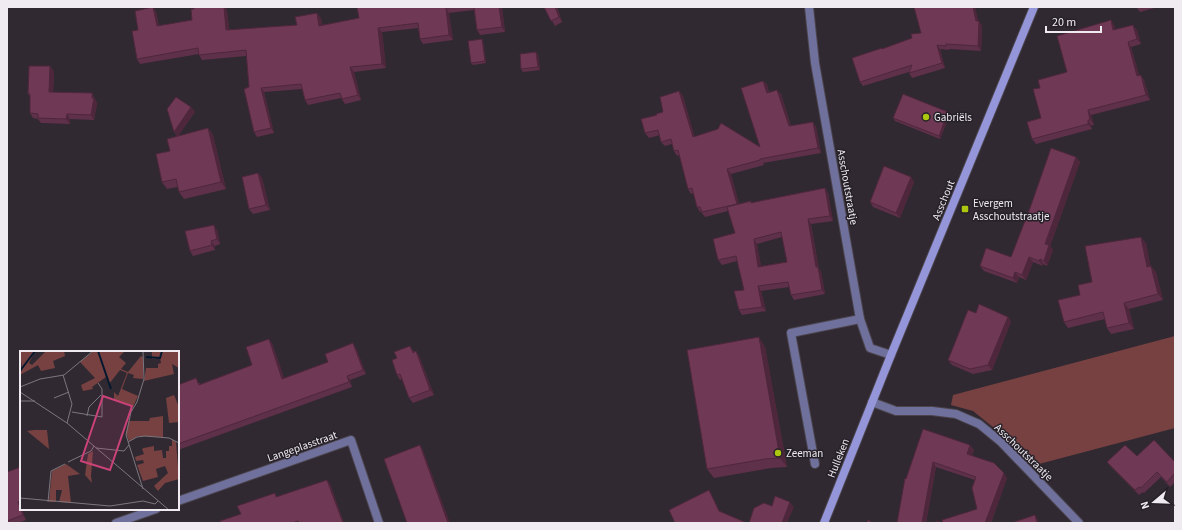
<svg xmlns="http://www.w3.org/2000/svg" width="1182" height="530" font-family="'Source Sans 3',sans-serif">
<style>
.green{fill:#774141}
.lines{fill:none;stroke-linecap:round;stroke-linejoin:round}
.lane-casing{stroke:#4b444d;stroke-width:10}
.street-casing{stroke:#4b444d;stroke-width:10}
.secondary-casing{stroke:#4b444d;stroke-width:10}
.lane{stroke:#6f709b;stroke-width:8}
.street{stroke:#6f709b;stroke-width:8}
.secondary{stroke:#9596da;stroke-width:8}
.wall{fill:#5f3049;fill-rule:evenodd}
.shaded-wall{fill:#4e273c}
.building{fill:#6f3855;stroke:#4e273c;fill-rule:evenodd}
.poi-dot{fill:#adc60f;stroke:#262028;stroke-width:1.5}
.labels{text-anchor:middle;stroke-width:3;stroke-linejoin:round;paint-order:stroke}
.poi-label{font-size:11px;fill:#efebf1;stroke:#262028;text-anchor:start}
.street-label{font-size:11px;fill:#efebf1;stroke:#262028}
.inset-river{fill:none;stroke:#03182e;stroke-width:2}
.inset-road{fill:none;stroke:#7c777e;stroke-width:1}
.view{fill:#cb4279;fill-opacity:0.15;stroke:#cb4279;stroke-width:2}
.inset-edge{fill:none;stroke:#efebf1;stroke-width:2}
</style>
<rect width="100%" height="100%" fill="#302932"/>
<path class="green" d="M 1175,336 L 1175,428 L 1039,464 L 973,411 L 951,405 L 953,395 Z"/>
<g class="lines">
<defs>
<path id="lane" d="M 815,464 L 791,333 L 860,319"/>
<path id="street" d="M 809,7 L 815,63 L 860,319 L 870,348 L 891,355
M 872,402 L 896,411 L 932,411 L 956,414 L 979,424 L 1001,442 L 1079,523
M 178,501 L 351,440 L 379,523
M 116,523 L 156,509"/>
<path id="secondary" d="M 824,523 L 891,355 L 1034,7"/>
</defs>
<use href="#lane" class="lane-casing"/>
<use href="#street" class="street-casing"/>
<use href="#secondary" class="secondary-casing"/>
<use href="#lane" class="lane"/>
<use href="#street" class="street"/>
<use href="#secondary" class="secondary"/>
</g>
<path class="wall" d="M 153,7 L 156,12 L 159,26 L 192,20 L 194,7 L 225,7 L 227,11 L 229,30 L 297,25 L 321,18 L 322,25 L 359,18 L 357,7 L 502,7 L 505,32 L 480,35 L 477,30 L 474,10 L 449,13 L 453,40 L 423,44 L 420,39 L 418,28 L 382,32 L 386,68 L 354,72 L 361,100 L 345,104 L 341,98 L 308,105 L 305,100 L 302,89 L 264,92 L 274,133 L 257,137 L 254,132 L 246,56 L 202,60 L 199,55 L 199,54 L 140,64 L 137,59 Z
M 544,7 L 557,7 L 562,22 L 555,26 Z
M 1136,7 L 1158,7 L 1140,12 Z
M 979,21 L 982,26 L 981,51 L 949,49 L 949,50 L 940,49 L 945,68 L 912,78 L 909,73 L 909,72 L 863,86 L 860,82 L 882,48 L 882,49 L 912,38 L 921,33 Z
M 1114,25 L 1115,30 L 1137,30 L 1141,44 L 1131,47 L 1139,75 L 1144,80 L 1150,100 L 1091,115 L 1094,125 L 1091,125 L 1092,129 L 1036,144 L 1032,139 L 1041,118 L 1040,88 L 1067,72 Z
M 483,41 L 486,63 L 473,65 L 471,63 Z
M 536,52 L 538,55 L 540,70 L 523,72 L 521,69 Z
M 54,71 L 53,93 L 92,93 L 97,103 L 94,120 L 70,119 L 70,124 L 41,123 L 38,119 L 33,118 L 30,113 L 30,97 L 28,94 Z
M 763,81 L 767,85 L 769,92 L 781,94 L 791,126 L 813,122 L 816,127 L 821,153 L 763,163 L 764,165 L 731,174 L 739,204 L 755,202 L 825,188 L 828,193 L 833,221 L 811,224 L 819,269 L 821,272 L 825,294 L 794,300 L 791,295 L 789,287 L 761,291 L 766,311 L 742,315 L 739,310 L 744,290 L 737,261 L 722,265 L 718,260 L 735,233 L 728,211 L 705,217 L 701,212 L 700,212 L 697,207 L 693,193 L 691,194 L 688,189 L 679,155 L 677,156 L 674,151 L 672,144 L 665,146 L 661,142 L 660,135 L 649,138 L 645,133 L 679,91 L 683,96 L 694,136 L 760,147 ZM 782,237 L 787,262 L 761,266 L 757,244 Z
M 191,107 L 195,112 L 178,136 L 208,128 L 213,135 L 226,189 L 184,199 L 179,192 L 178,187 L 167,189 L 162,182 L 177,136 Z
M 948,112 L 950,114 L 940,139 L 895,121 L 893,118 Z
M 1076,157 L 1080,162 L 1050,246 L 1053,250 L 1047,266 L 1043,264 L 1043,266 L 1033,262 L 1026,280 L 1019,277 L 1017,283 L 984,271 L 980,266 L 1011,257 Z
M 258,173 L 262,178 L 270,210 L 253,214 L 249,209 Z
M 911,177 L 914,182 L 900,218 L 873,207 L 870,202 Z
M 217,230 L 220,244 L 215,246 L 215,250 L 193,256 L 190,251 Z
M 1146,243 L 1150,266 L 1156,272 L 1163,300 L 1129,309 L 1134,329 L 1111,334 L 1107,328 L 1105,319 L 1068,328 L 1064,322 L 1080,295 L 1092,282 Z
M 976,313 L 1008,317 L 1011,322 L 992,370 L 973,374 L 952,365 L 948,360 Z
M 272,343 L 284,378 L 328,362 L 356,348 L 366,374 L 350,380 L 352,387 L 178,450 L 178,385 L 200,383 L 200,384 L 252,365 Z
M 410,346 L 414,352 L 416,351 L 419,356 L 434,395 L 413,403 L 409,398 L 402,379 L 400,380 L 397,375 L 397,358 Z
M 765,347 L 787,467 L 771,468 L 714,478 L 707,469 Z
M 923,429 L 970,445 L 974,450 L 972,455 L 1007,478 L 991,523 L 943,523 L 977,509 L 975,480 L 936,467 L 926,523 L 897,523 L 906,479 Z
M 1137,456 L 1175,462 L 1175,482 L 1170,487 L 1161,477 L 1144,493 L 1143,492 L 1139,495 L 1111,467 L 1107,462 Z
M 21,467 L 21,509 L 26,520 L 18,523 L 7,523 L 7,472 Z
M 327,480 L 330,484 L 344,523 L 221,523 L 278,497 Z"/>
<path class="shaded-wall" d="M 153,7 L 156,12 L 160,31 L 157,26 Z
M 222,7 L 225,7 L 227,11 L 230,35 L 226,30 Z
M 499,7 L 502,7 L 505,32 L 502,27 Z
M 555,7 L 557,7 L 562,22 L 559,17 Z
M 973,7 L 975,7 L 979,23 L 979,21 L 982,26 L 981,51 L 978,46 L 976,21 Z
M 446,8 L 449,13 L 453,40 L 449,35 Z
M 317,13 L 321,18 L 323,31 L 319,26 Z
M 1111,20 L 1114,25 L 1117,35 L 1113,30 Z
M 1133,25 L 1137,30 L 1141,44 L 1137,39 Z
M 378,28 L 382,32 L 386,68 L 382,64 Z
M 482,39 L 483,41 L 486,63 L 485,61 Z
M 1128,42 L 1131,47 L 1141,81 L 1137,76 Z
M 937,45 L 940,49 L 945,68 L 942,63 Z
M 536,52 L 538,55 L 540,70 L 538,67 Z
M 50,66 L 54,71 L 53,98 L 49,92 Z
M 350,67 L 354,72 L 361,100 L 358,95 Z
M 1141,75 L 1144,80 L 1150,100 L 1146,95 Z
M 763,81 L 767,85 L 770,97 L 767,93 Z
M 261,88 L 264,92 L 274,133 L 271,128 Z
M 777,90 L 781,94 L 792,131 L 789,126 Z
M 679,91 L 683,96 L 696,141 L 693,137 Z
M 92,93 L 97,103 L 94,120 L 91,115 Z
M 191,107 L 195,112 L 177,137 L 174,132 Z
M 1088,110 L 1091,115 L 1094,125 L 1090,120 Z
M 948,112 L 950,114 L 940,139 L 939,136 Z
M 67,114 L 70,119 L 70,124 L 66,119 Z
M 1088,120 L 1091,125 L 1092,129 L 1088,124 Z
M 813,122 L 816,127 L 821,153 L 818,148 Z
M 208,128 L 213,135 L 226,189 L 221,182 Z
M 1076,157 L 1080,162 L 1050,246 L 1053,250 L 1047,266 L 1044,261 L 1045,244 Z
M 727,169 L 731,174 L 740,208 L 737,204 Z
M 258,173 L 262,178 L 270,210 L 266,205 Z
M 911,177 L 914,182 L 900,218 L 896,213 Z
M 825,188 L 828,193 L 833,221 L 830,216 Z
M 808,219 L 811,224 L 819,269 L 821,272 L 825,294 L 822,290 L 816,267 Z
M 214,225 L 217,230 L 220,244 L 217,239 Z
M 1141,237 L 1146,243 L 1152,273 L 1147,267 Z
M 754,239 L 757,244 L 762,271 L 758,267 Z
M 211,241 L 215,246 L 215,250 L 212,245 Z
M 1029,257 L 1033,262 L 1026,280 L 1022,275 Z
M 1040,259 L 1043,264 L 1043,266 L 1039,261 Z
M 1151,266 L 1156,272 L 1163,300 L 1158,294 Z
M 1015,272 L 1019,277 L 1017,283 L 1013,278 Z
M 758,286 L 761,291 L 766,311 L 762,307 Z
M 1124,303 L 1129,309 L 1134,329 L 1129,323 Z
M 1008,317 L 1011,322 L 992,370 L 988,365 Z
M 759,337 L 765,347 L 787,467 L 780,458 Z
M 269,339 L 272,343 L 286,383 L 282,379 Z
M 353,343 L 356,348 L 366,374 L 363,370 Z
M 416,351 L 419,356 L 434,395 L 430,390 Z
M 347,376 L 350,380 L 352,387 L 349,382 Z
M 420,445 L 423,450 L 450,523 L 448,523 Z
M 970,445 L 974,450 L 970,459 L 967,454 Z
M 933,462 L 936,467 L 926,523 L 922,523 Z
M 1004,473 L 1007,478 L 991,523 L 985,523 Z
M 327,480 L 330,484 L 344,523 L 343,523 Z
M 709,490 L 712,495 L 722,516 L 719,511 Z
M 18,502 L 21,507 L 21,509 L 22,509 L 26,520 L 23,515 Z
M 790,502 L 794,507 L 787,523 L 782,523 Z
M 1035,515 L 1038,520 L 1039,523 L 1037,523 Z"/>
<path class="building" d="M 153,7 L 157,26 L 192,20 L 191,9 L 194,9 L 194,7 L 224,7 L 226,30 L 297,25 L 295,17 L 317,13 L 319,26 L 359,18 L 357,7 L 452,7 L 446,8 L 449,35 L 420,39 L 418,23 L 378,28 L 382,64 L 350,67 L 358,95 L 342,99 L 340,93 L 305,100 L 301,84 L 261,88 L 271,128 L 254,132 L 244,89 L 249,87 L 246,50 L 199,55 L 198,48 L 137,59 L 132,31 L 138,30 L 135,11 Z
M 474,7 L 499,7 L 502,27 L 477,30 Z
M 544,7 L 555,7 L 559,17 L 551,21 Z
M 914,7 L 973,7 L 976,21 L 979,21 L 978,46 L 946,44 L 946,46 L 937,45 L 942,63 L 909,73 L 912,65 L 860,82 L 852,58 L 882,48 L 882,49 L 912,38 L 911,34 L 921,33 Z
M 1111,20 L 1113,30 L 1133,25 L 1137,39 L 1128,42 L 1137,76 L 1141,75 L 1146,95 L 1088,110 L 1090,120 L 1088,120 L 1088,124 L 1032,139 L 1027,122 L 1041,118 L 1033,89 L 1040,88 L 1038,80 L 1067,72 L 1057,36 Z
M 482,39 L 485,61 L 471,63 L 468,41 Z
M 536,52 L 538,67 L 521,69 L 520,54 Z
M 29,66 L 50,66 L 49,92 L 92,93 L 92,98 L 94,98 L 91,115 L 67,114 L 66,119 L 38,118 L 38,114 L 30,113 L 30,94 L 28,94 Z
M 763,81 L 767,93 L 777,90 L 789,126 L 813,122 L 818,148 L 760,159 L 760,160 L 727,169 L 737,204 L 702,212 L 700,207 L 697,207 L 692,188 L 688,189 L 678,150 L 674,151 L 671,139 L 661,142 L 658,130 L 645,133 L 641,119 L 657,115 L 656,114 L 663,112 L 660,97 L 679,91 L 693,137 L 718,129 L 721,123 L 760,147 L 741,88 Z
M 903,94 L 948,112 L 939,136 L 893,118 Z
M 176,97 L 191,107 L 174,132 L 167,109 Z
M 208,128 L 221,182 L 179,192 L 176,179 L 162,182 L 156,154 L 170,151 L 167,139 Z
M 1051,148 L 1076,157 L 1045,244 L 1049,245 L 1044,261 L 1040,259 L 1039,261 L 1029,257 L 1022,275 L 1015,272 L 1013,278 L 980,266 L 986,248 L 1011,257 L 1030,208 Z
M 884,166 L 911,177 L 896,213 L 870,202 Z
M 258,173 L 266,205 L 249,209 L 242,177 Z
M 825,188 L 830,216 L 808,219 L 816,267 L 818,267 L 822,290 L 791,295 L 788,282 L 758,286 L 762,307 L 739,310 L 734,291 L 744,290 L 736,256 L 718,260 L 713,239 L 735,233 L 727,207 L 751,201 L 751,203 L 755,202 ZM 781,232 L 787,262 L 758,267 L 754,239 Z
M 214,225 L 217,239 L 211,241 L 212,245 L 190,251 L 185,231 Z
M 1141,237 L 1147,267 L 1151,266 L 1158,294 L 1124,303 L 1129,323 L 1107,328 L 1103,312 L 1064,322 L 1058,300 L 1080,295 L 1078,285 L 1092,282 L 1085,246 Z
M 979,304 L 1008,317 L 988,365 L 970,369 L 948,360 L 968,310 L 976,313 Z
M 759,337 L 780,458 L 765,459 L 707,469 L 687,350 Z
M 269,339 L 282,379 L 328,362 L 325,354 L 353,343 L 363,370 L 347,376 L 349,382 L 178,444 L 178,385 L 196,378 L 199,385 L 252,365 L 246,347 Z
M 410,346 L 413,353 L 416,351 L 430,390 L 409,398 L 400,374 L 397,375 L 392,360 L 397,358 L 394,352 Z
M 923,429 L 970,445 L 967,454 L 994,463 L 1004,473 L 985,523 L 943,523 L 942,520 L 977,509 L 972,488 L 976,477 L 933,462 L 922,523 L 897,523 L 905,478 L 906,479 Z
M 1154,440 L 1175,462 L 1175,473 L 1167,482 L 1157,472 L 1141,488 L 1139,487 L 1135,490 L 1107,462 L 1125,445 L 1137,456 Z
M 420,445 L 448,523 L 407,523 L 384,459 Z
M 21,467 L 21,501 L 18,502 L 23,515 L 7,521 L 7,472 Z
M 327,480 L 343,523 L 299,523 L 298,521 L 292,523 L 221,523 L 220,521 L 241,514 L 237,506 L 275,493 L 276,497 Z
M 709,490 L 719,511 L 747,523 L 675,523 L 669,510 Z
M 775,496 L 790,502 L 782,523 L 749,523 L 754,508 L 764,503 L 772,506 Z
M 1035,515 L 1037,523 L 1040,522 L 1040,523 L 1011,523 Z
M 868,520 L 873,523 L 867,523 Z
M 939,521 L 938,523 L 932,523 Z"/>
<g class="poi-dot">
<circle cx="926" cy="117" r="4"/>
<rect x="961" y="205" width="8" height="8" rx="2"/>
<circle cx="778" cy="453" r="4"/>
</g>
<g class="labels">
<g class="poi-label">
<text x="934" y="121">Gabriëls</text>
<text x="973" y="207">Evergem<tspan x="973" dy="13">Asschoutstraatje</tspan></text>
<text x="786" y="457">Zeeman</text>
</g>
<g class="street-label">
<text transform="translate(848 187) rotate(80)" y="4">Asschoutstraatje</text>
<text transform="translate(943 200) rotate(-68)" y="4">Asschout</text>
<text transform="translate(302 446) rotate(-19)" y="4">Langeplasstraat</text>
<text transform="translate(1024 452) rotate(44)" y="4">Asschoutstraatje</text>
<text transform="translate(838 458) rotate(-68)" y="4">Hulleken</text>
</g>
</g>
<g transform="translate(20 351)">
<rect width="159" height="159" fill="#302932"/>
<path d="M 0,0 L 15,0 L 9,12 L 12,14 L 26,0 L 44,0 L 45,5 L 33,10 L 35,17 L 21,20 L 18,14 L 0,24 L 2,18 ZM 74,0 L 105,0 L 99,6 L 106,12 L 101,18 L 108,21 L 121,5 L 123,6 L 123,28 L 113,27 L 114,24 L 108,22 L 102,38 L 118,45 L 113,56 L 94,49 L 94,41 L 98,45 L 107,22 L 100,19 L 89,33 L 86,26 L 72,36 L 73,38 L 63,40 L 61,34 L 75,27 L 60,11 ZM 132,0 L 159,0 L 159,17 L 152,13 L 154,23 L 124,30 L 126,17 L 138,17 L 138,13 L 141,12 L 140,7 L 132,8 ZM 154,44 L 159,56 L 159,71 L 149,72 L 146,47 ZM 143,65 L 143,86 L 118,85 L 109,90 L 106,82 L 109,70 L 129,70 L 130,67 ZM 27,79 L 29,98 L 7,80 L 14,79 ZM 152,88 L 156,91 L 159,128 L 145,132 L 138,140 L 134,135 L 148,122 L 145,115 L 136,118 L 138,126 L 123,130 L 117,114 L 124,112 L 123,109 L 116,110 L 115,106 L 124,103 L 122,98 L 124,97 L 134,95 L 134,100 L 142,99 L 143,107 L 146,107 L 146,100 L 149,100 L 149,95 L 152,95 ZM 73,100 L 71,125 L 72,132 L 65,124 L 68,103 ZM 46,113 L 60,123 L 48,125 L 51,152 L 39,151 L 42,139 L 36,139 L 36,151 L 29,151 L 32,120 Z" fill="#774141"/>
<path class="inset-river" d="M 78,0 L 91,38M 126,6 L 140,7 L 142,0M 0,20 L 15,0"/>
<path class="inset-road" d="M 123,0 L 124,28 L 117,51 L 111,61 L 106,84 L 123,138M 43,24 L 52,53 L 47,72M 0,36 L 20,28 L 44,24 L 73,0M 0,41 L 47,72 L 149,159M 34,47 L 49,41M 0,50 L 15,50M 52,61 L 82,66 L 82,38 L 78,32M 67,65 L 69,56 L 81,44M 108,91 L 117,86 L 125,85 L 149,87 L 159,92M 76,97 L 104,100 L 109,94M 48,111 L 71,100 L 74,95M 0,147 L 90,155 L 123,150 L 135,153 L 138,150M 28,151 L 31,120 L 45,113"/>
<path class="view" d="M 83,45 L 112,55 L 90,119 L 61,110 Z"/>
<rect width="159" height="159" class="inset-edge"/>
</g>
<rect width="1182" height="530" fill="none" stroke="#efebf1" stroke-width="16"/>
<g transform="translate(1154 502) rotate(251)" stroke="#262028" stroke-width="3" paint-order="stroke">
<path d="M0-3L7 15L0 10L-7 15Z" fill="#efebf1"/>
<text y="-6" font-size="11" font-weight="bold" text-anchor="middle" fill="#efebf1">N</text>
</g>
<path d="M1046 26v6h55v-6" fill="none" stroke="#efebf1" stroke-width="2"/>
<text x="1052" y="26" font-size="12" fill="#efebf1" stroke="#262028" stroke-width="3" paint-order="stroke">20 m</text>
</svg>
